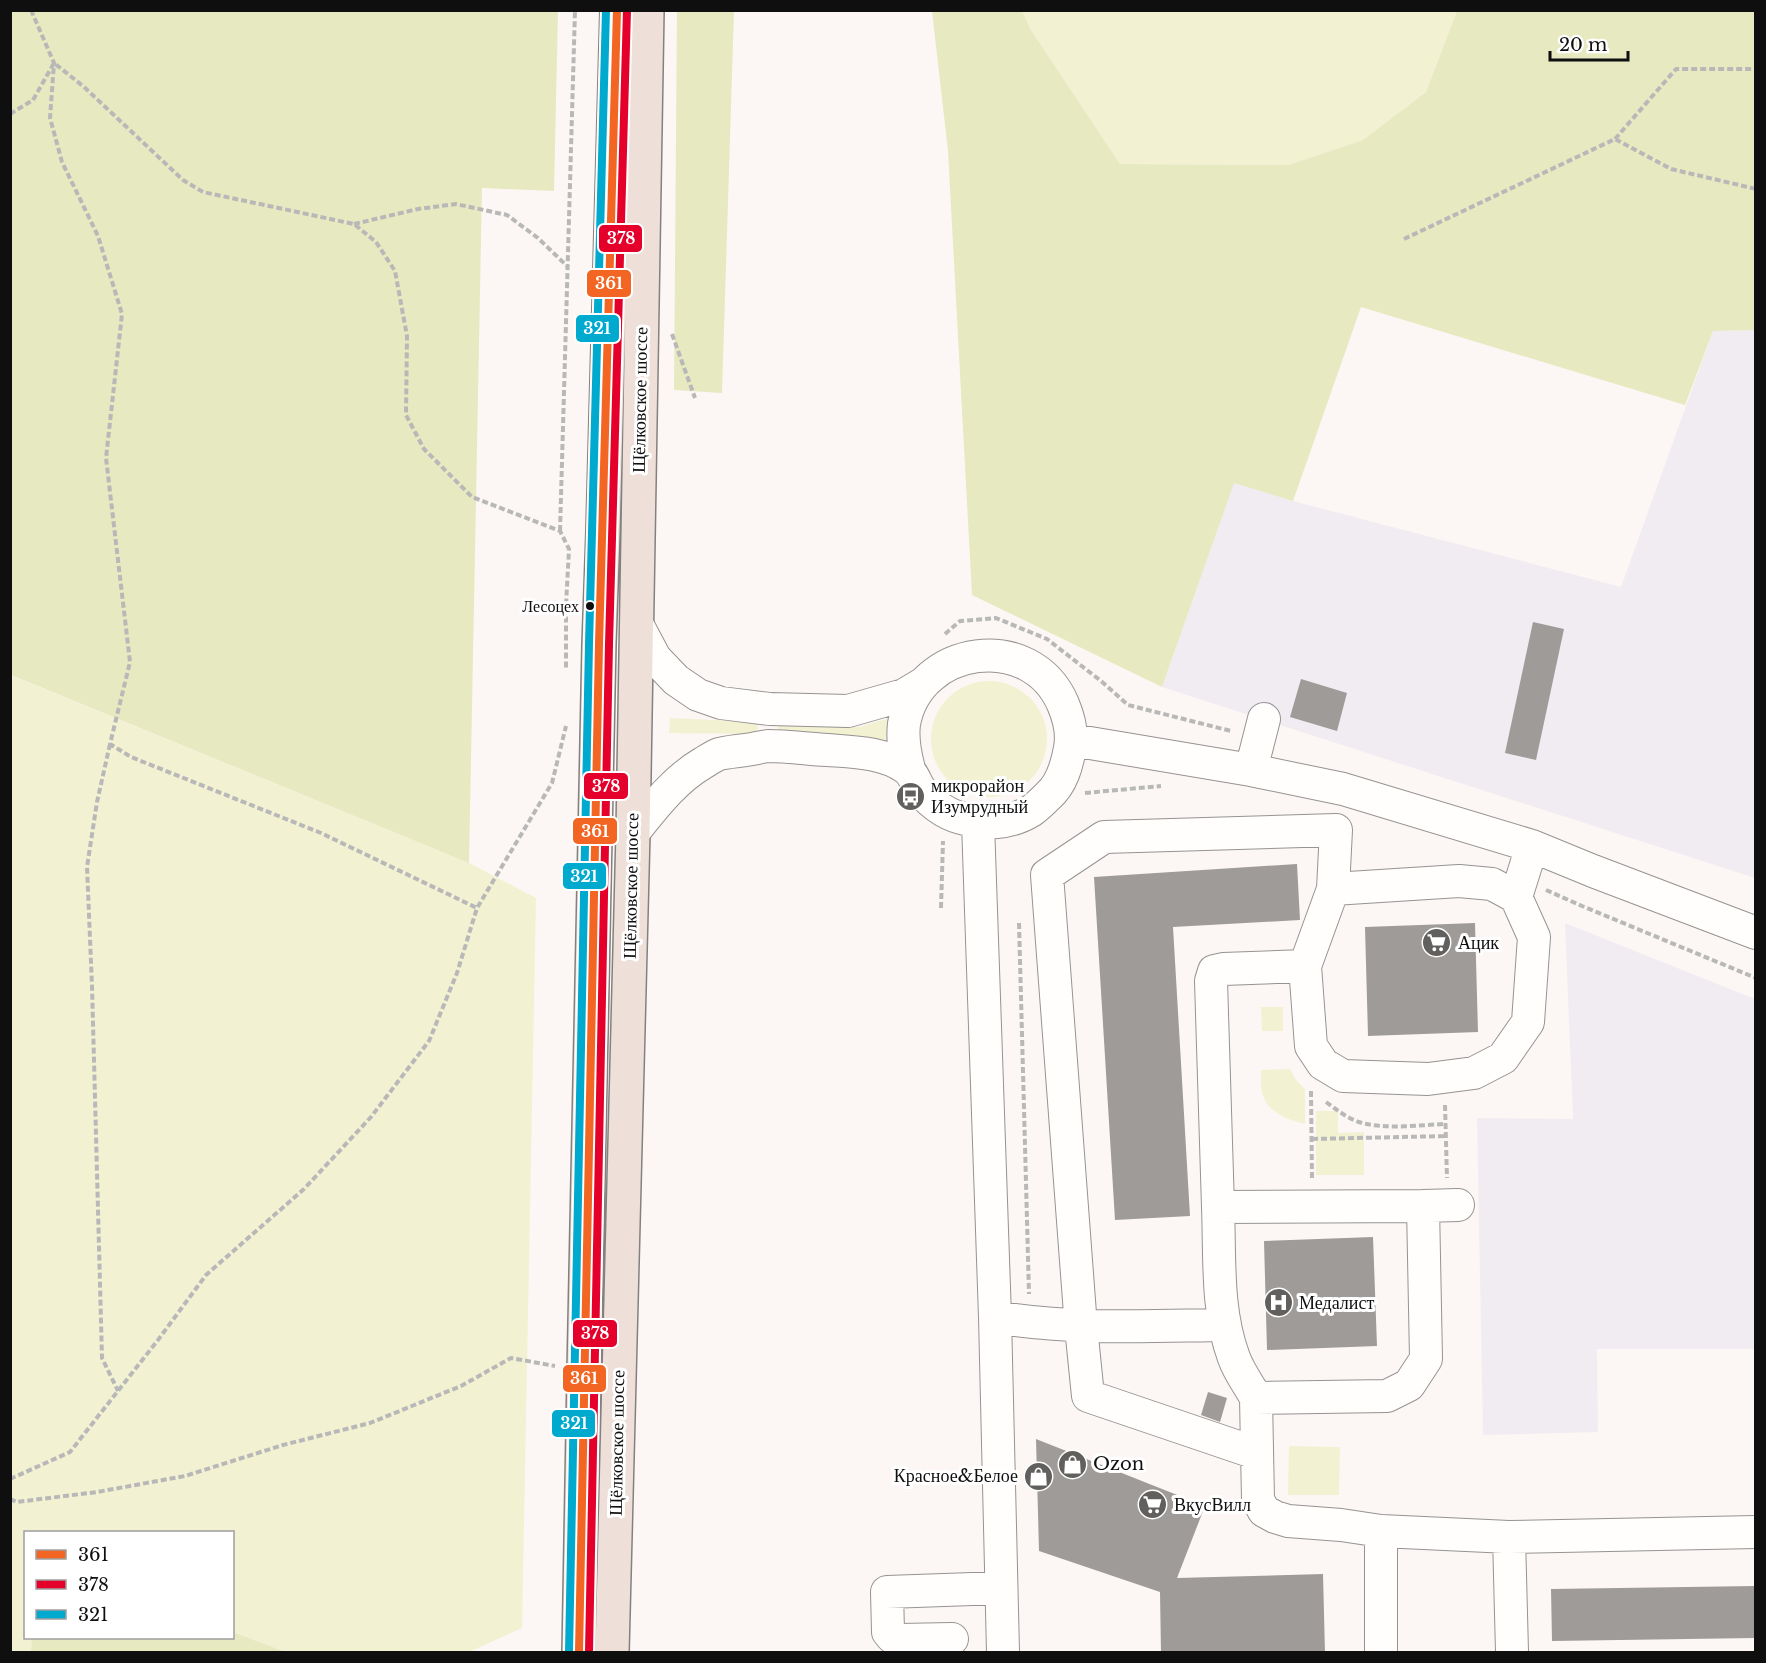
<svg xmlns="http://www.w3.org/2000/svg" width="1766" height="1663" font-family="'Libre Baskerville',serif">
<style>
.industrial{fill:#f1ecf1}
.green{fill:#f2f1d2}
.forest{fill:#e7e9c0}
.building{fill:#9f9b99}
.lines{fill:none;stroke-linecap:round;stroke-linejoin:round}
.minor-casing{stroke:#969392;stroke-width:34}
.major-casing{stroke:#83817f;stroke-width:36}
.path{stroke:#b9b8b8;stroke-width:4;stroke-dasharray:6 3;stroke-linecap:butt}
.minor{stroke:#fffefd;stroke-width:32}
.major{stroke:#eee0d9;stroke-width:33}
.bus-1-casing{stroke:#fff;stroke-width:12}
.bus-2-casing{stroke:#fff;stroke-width:12}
.bus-3-casing{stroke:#fff;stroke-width:12}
.bus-1{stroke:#f26522;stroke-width:8}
.bus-2{stroke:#e4002b;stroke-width:8}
.bus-3{stroke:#00a9ce;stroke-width:8}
.bus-dot{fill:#0f0f0f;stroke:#fff;stroke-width:2}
.labels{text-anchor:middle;stroke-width:6;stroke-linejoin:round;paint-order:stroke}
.bus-label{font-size:16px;fill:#0f0f0f;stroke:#fff;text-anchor:end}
.street-label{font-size:18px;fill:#0f0f0f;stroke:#fff}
.poi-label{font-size:18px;fill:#0f0f0f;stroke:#fff;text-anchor:start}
.line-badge{stroke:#fff;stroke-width:2}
.badge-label{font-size:16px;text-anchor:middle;font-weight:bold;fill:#fff}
</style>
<rect width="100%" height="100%" fill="#fcf7f4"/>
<path class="industrial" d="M 1755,330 L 1755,878 L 1162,687 L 1234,482 L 1293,501 L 1621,587 L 1713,331 Z
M 1565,923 L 1755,999 L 1755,1349 L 1597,1349 L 1598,1432 L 1483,1435 L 1477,1118 L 1573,1119 Z"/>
<path class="green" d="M 1022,11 L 1457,11 L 1426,92 L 1363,140 L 1288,165 L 1120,164 L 1031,30 Z
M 10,675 L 469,863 L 536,898 L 522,1628 L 469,1652 L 286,1652 L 233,1632 L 232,1532 L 26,1532 L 26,1638 L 32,1638 L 31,1652 L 11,1652 Z
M931 739a58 58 0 1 1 116 0a58 58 0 1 1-116 0Z
M 893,717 L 893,750 L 777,737 L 778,724 L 859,727 Z
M 670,718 L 758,722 L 757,734 L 669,733 Z
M 1261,1007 L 1283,1007 L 1283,1031 L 1262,1031 Z
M 1290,1069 L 1296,1080 L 1305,1089 L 1305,1124 C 1288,1120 1268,1113 1263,1095 C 1260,1088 1261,1078 1261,1070 Z
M 1316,1111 L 1338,1111 L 1338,1133 L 1364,1132 L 1364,1175 L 1316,1175 Z
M 1289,1446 L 1340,1447 L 1339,1495 L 1288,1495 Z"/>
<path class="forest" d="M 10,11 L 558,11 L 554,191 L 482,188 L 469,863 L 11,675 Z
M 677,11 L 734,11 L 722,393 L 674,390 Z
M 932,11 L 1022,11 L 1031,30 L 1120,164 L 1288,165 L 1363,140 L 1426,92 L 1457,11 L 1755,11 L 1755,330 L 1713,331 L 1685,405 L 1361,307 L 1293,501 L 1234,483 L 1162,687 L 972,595 L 948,151 Z
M 233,1632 L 286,1652 L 31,1652 L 32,1638 L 232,1638 Z"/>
<path class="building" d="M 1533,622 L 1564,629 L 1536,760 L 1505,753 Z
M 1301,679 L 1347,693 L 1337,731 L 1290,717 Z
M 1297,864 L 1300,920 L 1173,927 L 1190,1216 L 1115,1220 L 1094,877 Z
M 1475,923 L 1478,1032 L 1368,1036 L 1365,927 Z
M 1373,1237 L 1377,1346 L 1267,1350 L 1264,1241 Z
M 1208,1392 L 1227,1398 L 1220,1422 L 1201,1415 Z
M 1036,1439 L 1205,1506 L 1177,1578 L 1323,1574 L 1325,1653 L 1161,1653 L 1160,1592 L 1039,1551 Z
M 1755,1586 L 1755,1638 L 1552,1641 L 1551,1589 Z"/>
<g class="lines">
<defs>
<path id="minor" d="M 637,624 L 655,658 L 676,680 L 698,695 L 721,703 L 770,709 L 848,711 L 904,695 L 924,683
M 1072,740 L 1251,770 L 1343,789 L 1532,846 L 1593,871 L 1756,933
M 1251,770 L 1264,719
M 978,823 L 995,1317 L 1003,1652
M 633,833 C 654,807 674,780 703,763 C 708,760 714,756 719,754 C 728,752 737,751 746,750 C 753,749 761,747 768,746 C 788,746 808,749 827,750 C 854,752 883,752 906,768 C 912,772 915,780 918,786 C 927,801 945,814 961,818 C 985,825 1010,824 1031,811 C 1037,807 1043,801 1048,796 C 1062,784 1067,765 1070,748 C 1073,732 1069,718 1063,704 C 1031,629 918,645 904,724 C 902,740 905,754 909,769
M 1459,881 L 1492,884 L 1516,897 L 1534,937 L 1528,1022 L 1503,1058 L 1474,1073 L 1428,1079 L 1343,1076 L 1323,1064 L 1311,1046 L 1305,966 L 1333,889 Z
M 1516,897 L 1532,846
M 1423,1206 L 1426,1359 L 1409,1385 L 1387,1396 L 1256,1398 C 1249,1385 1239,1372 1234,1358 C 1216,1310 1220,1257 1218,1207 Z
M 1423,1206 L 1458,1205
M 1218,1207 L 1211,981 L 1214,971 L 1223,969 L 1305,966
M 995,1317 C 1071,1330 1147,1326 1224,1325
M 1256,1398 L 1258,1500 L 1264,1511 L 1275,1517 L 1288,1521 L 1341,1525 L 1381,1531 L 1381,1652
M 1256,1453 L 1088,1396 L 1081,1327 L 1047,875 L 1104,837 L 1336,830 L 1333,889
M 1381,1531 L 1509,1537
M 952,1639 L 899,1640 L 892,1637 L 888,1632 L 887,1592 L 1001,1588
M 1512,1652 L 1509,1537 L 1756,1532"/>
<path id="major" d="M 579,1652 L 584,1371 L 599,644 L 603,532 L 617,10
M 612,1652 L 633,833 L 647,10"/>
</defs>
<use href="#minor" class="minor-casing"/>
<use href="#major" class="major-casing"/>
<path class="path" d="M 31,10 L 54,63 L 50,118 L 62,162 L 98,236 L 122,314 L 106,458 L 130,662 L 110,744 L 131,757 L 321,833 L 477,908
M 10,114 L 33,100 L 54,63 L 83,86 L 183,180 L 203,192 L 354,224 L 376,242 L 395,271 L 407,336 L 406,415 L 424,449 L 472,497 L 560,531 L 569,549 L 566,605 L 566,668
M 1615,139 L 1676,69 L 1756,69
M 354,224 L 418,209 L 456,204 L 507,215 L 538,238 L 567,266
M 1404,239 L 1615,139 L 1671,169 L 1756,189
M 672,334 L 695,398
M 560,531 L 575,10
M 945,634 L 960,621 L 996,618 L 1047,639 L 1101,681 L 1128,705 L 1231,731
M 110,744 L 97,802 L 87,867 L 92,986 L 102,1358 L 118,1391
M 1085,793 L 1161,786
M 1546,890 L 1582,906 L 1756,978
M 941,908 L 943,841
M 1019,923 L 1029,1294
M 1311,1091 L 1312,1179
M 1326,1102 C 1337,1110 1347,1118 1359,1122 C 1384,1130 1419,1125 1445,1124
M 1445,1105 L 1447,1178
M 1312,1139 L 1446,1136
M 10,1479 L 70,1452 L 158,1340 L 206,1275 L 304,1189 L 371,1117 L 429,1041 L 457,973 L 477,908 L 552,783 L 566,726
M 10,1499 L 17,1502 L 97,1492 L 185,1476 L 283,1445 L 370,1423 L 461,1386 L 511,1358 L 555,1366"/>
<use href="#minor" class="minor"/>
<use href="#major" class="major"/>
<defs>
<path id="bus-1" d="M 579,1652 L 599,644 L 617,10"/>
<path id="bus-2" d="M 589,1652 L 609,644 L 627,10"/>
<path id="bus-3" d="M 569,1652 L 589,644 L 606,10"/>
</defs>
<use href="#bus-1" class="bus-1-casing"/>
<use href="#bus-2" class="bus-2-casing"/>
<use href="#bus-3" class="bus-3-casing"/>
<use href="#bus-1" class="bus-1"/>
<use href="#bus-2" class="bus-2"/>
<use href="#bus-3" class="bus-3"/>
</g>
<defs>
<symbol id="bus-disc" viewBox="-11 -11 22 22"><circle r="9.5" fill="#62605f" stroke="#fff"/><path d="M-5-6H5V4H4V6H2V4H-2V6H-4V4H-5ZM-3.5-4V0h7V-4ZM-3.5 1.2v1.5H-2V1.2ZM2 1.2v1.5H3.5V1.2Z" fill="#fff"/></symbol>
<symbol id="supermarket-disc" viewBox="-11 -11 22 22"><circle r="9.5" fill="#62605f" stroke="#fff"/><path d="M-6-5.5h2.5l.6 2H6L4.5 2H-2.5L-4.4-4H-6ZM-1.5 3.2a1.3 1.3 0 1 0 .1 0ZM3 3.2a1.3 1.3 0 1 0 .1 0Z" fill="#fff"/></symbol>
<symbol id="hospital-disc" viewBox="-11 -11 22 22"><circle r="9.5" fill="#62605f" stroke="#fff"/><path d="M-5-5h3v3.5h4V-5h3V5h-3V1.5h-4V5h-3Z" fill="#fff"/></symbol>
<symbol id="shop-disc" viewBox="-11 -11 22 22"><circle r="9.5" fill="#62605f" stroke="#fff"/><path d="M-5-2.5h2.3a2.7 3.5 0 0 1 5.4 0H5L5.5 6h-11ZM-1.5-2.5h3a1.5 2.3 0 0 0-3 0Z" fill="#fff"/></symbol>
</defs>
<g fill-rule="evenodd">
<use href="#bus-disc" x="894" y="780" width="33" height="33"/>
<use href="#supermarket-disc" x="1420" y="926" width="33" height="33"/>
<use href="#hospital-disc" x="1262" y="1286" width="33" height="33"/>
<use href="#shop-disc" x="1056" y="1448" width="33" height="33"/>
<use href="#shop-disc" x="1022" y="1460" width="33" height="33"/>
<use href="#supermarket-disc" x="1136" y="1488" width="33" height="33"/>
</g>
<circle class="bus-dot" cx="590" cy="606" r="5"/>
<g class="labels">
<g class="bus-label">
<text x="579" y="612">Лесоцех</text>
</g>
<g class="street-label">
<text transform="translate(640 400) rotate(-89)" y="6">Щёлковское шоссе</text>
<text transform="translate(631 886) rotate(-89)" y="6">Щёлковское шоссе</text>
<text transform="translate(617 1443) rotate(-89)" y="6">Щёлковское шоссе</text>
</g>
<g class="poi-label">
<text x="931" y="792">микрорайон<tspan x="931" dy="21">Изумрудный</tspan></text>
<text x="1458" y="949">Ацик</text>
<text x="1299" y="1309">Медалист</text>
<text x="1093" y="1470">Ozon</text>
<text x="1018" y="1482" text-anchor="end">Красное&amp;Белое</text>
<text x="1174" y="1511">ВкусВилл</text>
</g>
</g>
<g class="line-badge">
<rect x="598" y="224" width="45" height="29" rx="6" fill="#e4002b"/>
<rect x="586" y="269" width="46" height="29" rx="6" fill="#f26522"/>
<rect x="575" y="314" width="45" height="29" rx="6" fill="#00a9ce"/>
<rect x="583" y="772" width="46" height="28" rx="6" fill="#e4002b"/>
<rect x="572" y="817" width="46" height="28" rx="6" fill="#f26522"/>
<rect x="562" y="862" width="45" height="28" rx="6" fill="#00a9ce"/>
<rect x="572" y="1319" width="46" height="29" rx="6" fill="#e4002b"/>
<rect x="562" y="1364" width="45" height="29" rx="6" fill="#f26522"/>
<rect x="551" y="1409" width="45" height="29" rx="6" fill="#00a9ce"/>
</g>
<g class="badge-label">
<text x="621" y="244">378</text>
<text x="609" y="289">361</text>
<text x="597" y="334">321</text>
<text x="606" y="792">378</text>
<text x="595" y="837">361</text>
<text x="584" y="882">321</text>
<text x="595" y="1339">378</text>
<text x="584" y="1384">361</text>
<text x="574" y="1429">321</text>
</g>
<rect width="1766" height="1663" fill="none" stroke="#0f0f0f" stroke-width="24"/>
<rect x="24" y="1531" width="210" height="108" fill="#ffffff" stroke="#9f9f9f" stroke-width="1.5"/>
<rect x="36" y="1550" width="30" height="9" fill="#f26522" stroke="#9f9f9f" stroke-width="1.5"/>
<text x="78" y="1561" font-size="18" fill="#0f0f0f">361</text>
<rect x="36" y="1580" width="30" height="9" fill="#e4002b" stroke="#9f9f9f" stroke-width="1.5"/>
<text x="78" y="1591" font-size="18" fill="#0f0f0f">378</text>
<rect x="36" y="1610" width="30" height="9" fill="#00a9ce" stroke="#9f9f9f" stroke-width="1.5"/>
<text x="78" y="1621" font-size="18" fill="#0f0f0f">321</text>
<path d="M1550 51v9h78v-9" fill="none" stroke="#0f0f0f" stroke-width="3"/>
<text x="1559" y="51" font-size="18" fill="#0f0f0f" stroke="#ffffff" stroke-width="4.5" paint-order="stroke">20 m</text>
</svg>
